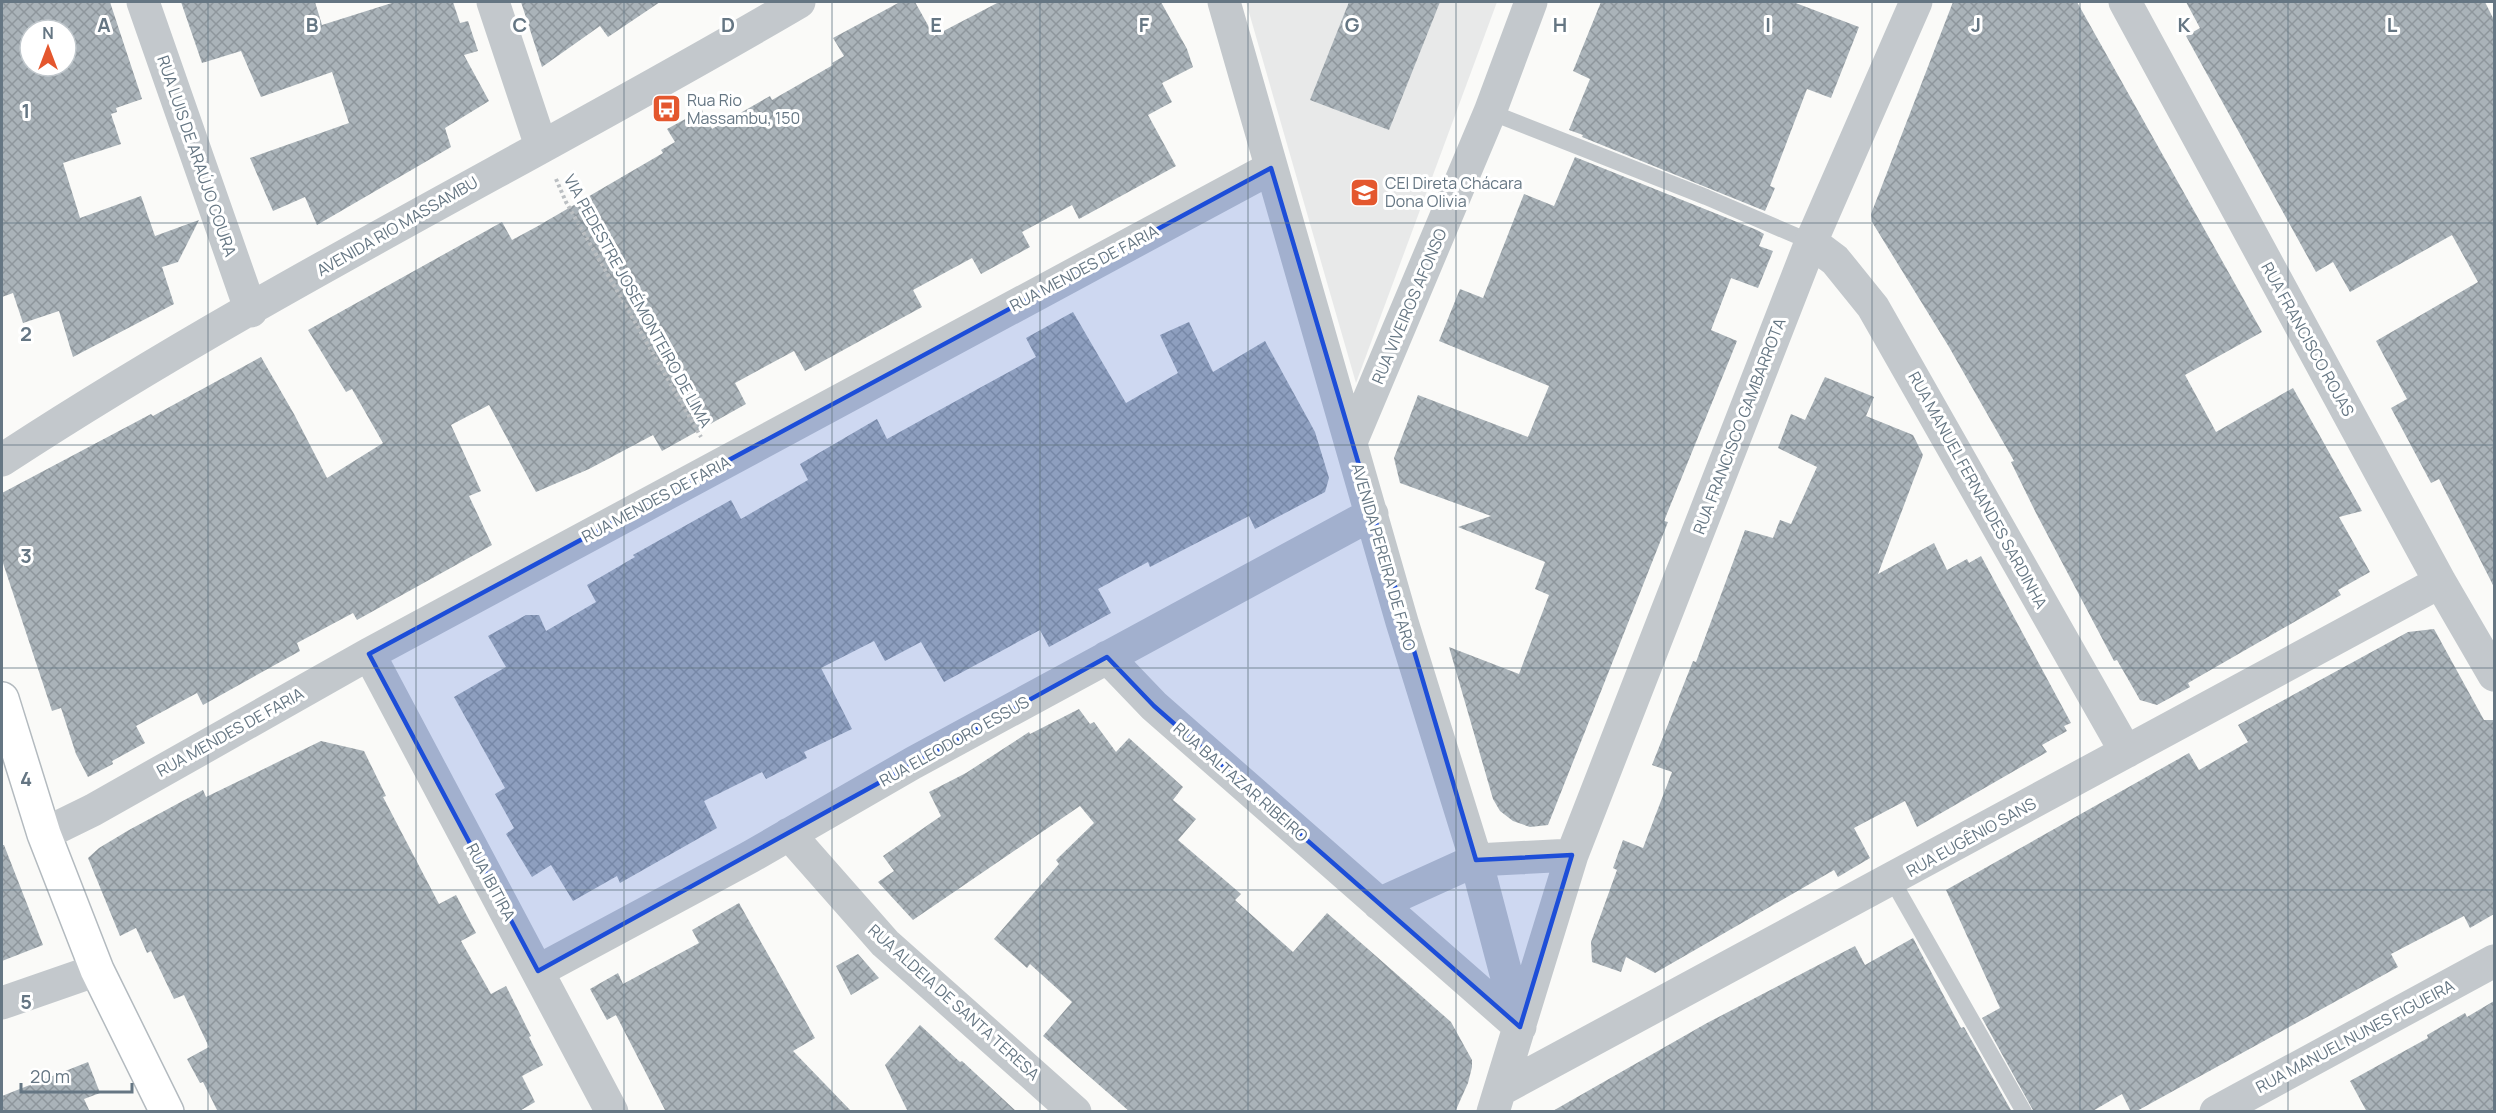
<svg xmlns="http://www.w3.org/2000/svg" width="2496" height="1113" font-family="Manrope,sans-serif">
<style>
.built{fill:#e8e9e9}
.building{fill:url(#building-cross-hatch);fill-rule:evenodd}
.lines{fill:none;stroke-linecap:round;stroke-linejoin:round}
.secondary-casing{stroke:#b3babf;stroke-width:36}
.path{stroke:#bbbfc2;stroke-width:4;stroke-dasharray:3 3;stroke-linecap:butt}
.service{stroke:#c3c8cc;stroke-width:16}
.minor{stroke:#c3c8cc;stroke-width:33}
.secondary{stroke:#fff;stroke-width:33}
.marked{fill:#1d4ed8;fill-opacity:0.2;stroke:#1d4ed8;stroke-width:4.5;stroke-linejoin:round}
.grid{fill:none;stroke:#657683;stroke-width:1.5;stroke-opacity:0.55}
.labels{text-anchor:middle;stroke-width:6;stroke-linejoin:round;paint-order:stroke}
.poi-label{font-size:16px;fill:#657683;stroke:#fff;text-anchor:start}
.street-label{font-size:16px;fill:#657683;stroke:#fff}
.grid-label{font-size:20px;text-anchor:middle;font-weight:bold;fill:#657683;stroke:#fff;stroke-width:6;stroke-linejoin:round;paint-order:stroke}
</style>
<defs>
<pattern id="building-cross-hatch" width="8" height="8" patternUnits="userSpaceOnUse" patternTransform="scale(1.5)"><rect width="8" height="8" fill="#aab3b9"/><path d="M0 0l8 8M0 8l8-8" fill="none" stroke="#8e969c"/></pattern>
</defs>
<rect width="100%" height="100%" fill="#fafaf8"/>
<path class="built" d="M 1246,2 L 1497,2 L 1356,383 Z"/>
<path class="building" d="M 2,2 L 110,2 L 142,99 L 116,108 L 117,112 L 111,114 L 121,144 L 63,163 L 80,218 L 141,196 L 155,236 L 199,220 L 178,262 L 162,267 L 174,304 L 73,357 L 59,311 L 23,323 L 13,293 L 2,297 ZM 30,30 L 66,30 L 66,66 L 30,66 Z
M 181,2 L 315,2 L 322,25 L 395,2 L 453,2 L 460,23 L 468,21 L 478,51 L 464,55 L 489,101 L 445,128 L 451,147 L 317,225 L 305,197 L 273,211 L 250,158 L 349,123 L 332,72 L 261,97 L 241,51 L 202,63 Z
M 521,2 L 660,2 L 608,37 L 600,26 L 542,67 Z
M 900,2 L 915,2 L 934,36 L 999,2 L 1161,2 L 1187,49 L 1193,67 L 1162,83 L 1172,102 L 1148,115 L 1176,166 L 1079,219 L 1072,205 L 1022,232 L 1030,247 L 981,274 L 972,258 L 913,290 L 922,307 L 805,371 L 794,351 L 735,383 L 746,404 L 662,451 L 653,435 L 589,469 L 536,492 L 489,405 L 451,425 L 481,491 L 469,496 L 492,545 L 357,620 L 353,613 L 297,643 L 300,651 L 203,705 L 197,693 L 136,726 L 145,743 L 112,761 L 113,764 L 88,777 L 76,754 L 61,708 L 52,711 L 2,560 L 2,493 L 151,414 L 153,416 L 261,357 L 294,414 L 327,478 L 383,443 L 352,389 L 346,392 L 308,330 L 502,222 L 512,240 L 538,226 L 663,153 L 661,150 L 675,142 L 667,129 L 702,110 L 712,129 L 770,96 L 772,100 L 833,65 L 832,63 L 844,56 L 833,38 Z
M 1349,2 L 1440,2 L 1389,130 L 1310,100 Z
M 1601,2 L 1793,2 L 1859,27 L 1831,98 L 1807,89 L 1770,186 L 1775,188 L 1765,211 L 1582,137 L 1583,135 L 1569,130 L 1590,79 L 1573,71 Z
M 1953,2 L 2077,2 L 2262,332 L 2185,375 L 2216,432 L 2293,388 L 2362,511 L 2339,517 L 2370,572 L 2338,590 L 2341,595 L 2188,683 L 2190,687 L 2157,705 L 2140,700 L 2117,660 L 2114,661 L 2036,513 L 2011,462 L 2014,461 L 1949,347 L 1872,222 L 1871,214 Z
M 2186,2 L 2485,2 L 2494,20 L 2494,587 L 2439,479 L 2431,483 L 2391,408 L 2407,399 L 2376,341 L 2478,282 L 2452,235 L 2350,292 L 2333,262 L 2316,272 L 2186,36 L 2200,28 Z
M 1575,157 L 1757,230 L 1764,234 L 1759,246 L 1773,251 L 1758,288 L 1731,278 L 1711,330 L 1737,341 L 1664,521 L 1668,522 L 1548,825 L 1530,827 L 1513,821 L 1500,811 L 1493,799 L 1449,647 L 1519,674 L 1549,595 L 1535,589 L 1545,562 L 1458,527 L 1491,516 L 1400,483 L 1394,458 L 1418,395 L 1528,437 L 1549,386 L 1439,341 L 1460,289 L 1483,298 L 1524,194 L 1554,206 Z
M 1073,312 L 1126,403 L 1178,373 L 1160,335 L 1189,322 L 1213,372 L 1265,341 L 1315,432 L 1329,478 L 1325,492 L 1255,529 L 1249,516 L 1150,567 L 1148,562 L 1098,589 L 1111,613 L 1049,647 L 1040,630 L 944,682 L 921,642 L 885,661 L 874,641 L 821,668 L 852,729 L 804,752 L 807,758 L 766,779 L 762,772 L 704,801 L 717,828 L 620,883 L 617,876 L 573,901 L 551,865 L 532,877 L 506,834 L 514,828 L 495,794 L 505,788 L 454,697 L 506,667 L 488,636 L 526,615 L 539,615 L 546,631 L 596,602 L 587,585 L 635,557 L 633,555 L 731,500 L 741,519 L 808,480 L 800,464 L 877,419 L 887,439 L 985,385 L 1036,357 L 1026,338 Z
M 1825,377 L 1874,397 L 1866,416 L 1913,435 L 1923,455 L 1878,574 L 1934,543 L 1947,570 L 1967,559 L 1969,563 L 1981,556 L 2071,723 L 2064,726 L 2067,731 L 2042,745 L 2047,752 L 1917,827 L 1905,801 L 1854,828 L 1870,858 L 1838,877 L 1834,870 L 1655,973 L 1626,957 L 1621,972 L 1592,962 L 1591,942 L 1617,870 L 1613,868 L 1623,840 L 1643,848 L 1672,772 L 1652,765 L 1693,661 L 1696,662 L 1745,530 L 1773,538 L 1780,520 L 1791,524 L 1817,467 L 1778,448 L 1791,414 L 1805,420 Z
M 2434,629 L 2484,720 L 2494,720 L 2494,914 L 2470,928 L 2464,916 L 2391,954 L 2398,967 L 2135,1112 L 2131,1112 L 2122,1094 L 2091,1112 L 2034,1112 L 1982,1018 L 2000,1008 L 1946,890 L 2189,753 L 2199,770 L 2248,742 L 2238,725 L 2408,632 Z
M 1079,709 L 1090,724 L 1094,722 L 1116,752 L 1129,738 L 1183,787 L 1173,800 L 1196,819 L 1178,840 L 1241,894 L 1235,900 L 1293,952 L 1327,913 L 1451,1022 L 1472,1060 L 1472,1067 L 1468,1083 L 1455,1112 L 1130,1112 L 1043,1036 L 1072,1002 L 1030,964 L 1027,968 L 994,939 L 1059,864 L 1056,860 L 1094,823 L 1080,806 L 913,920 L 878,882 L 894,871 L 883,856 L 941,816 L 929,792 L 966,773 L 1029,732 L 1030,734 Z
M 321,741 L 364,751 L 386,796 L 383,797 L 439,904 L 456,895 L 476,933 L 461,941 L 491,994 L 506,986 L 531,1036 L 529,1037 L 543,1065 L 522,1076 L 535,1102 L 518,1112 L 218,1112 L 203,1082 L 200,1083 L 187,1059 L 209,1047 L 184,995 L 174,999 L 151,951 L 147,953 L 136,928 L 120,936 L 88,858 L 99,848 L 129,830 L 203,790 L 206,797 Z
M 2,845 L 4,845 L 43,945 L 2,961 Z
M 739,903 L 815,1038 L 793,1051 L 852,1112 L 666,1112 L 616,1015 L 607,1020 L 590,989 L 618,973 L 623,984 L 699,943 L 692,930 Z
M 1913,938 L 1961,1028 L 1964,1027 L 2012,1112 L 1551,1112 L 1707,1023 L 1855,946 L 1865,965 Z
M 858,954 L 879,978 L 851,995 L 836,966 Z
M 2494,1001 L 2494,1112 L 2367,1112 L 2350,1081 L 2428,1038 L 2427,1035 L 2465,1013 L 2467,1017 Z
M 920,1025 L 960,1062 L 962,1061 L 1017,1112 L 908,1112 L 885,1065 Z
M 88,1062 L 100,1093 L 84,1099 L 90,1112 L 2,1112 L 2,1096 Z"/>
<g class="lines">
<defs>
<path id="secondary" d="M 2,699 L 44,834 L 97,970 L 167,1112"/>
</defs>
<use href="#secondary" class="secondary-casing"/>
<path class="path" d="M 556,179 L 566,202 L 701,437"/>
<path class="service" d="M 1490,112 L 1706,197 L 1811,242
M 1892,880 L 2024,1112"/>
<path class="minor" d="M 143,2 L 251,311
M 493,2 L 541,146
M 1224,2 L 1402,622 L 1476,860 L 1520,1027
M 2125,2 L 2440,582 L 2494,675
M 1811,242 L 1835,260 L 1873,307 L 2126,752
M 1351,442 L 1490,112 L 1531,2
M 2,460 C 258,292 535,157 799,2
M 369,654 L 612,1112
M 1107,657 L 1154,706 L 1520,1027
M 44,834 L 93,810 L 369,654 L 1271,168
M 789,834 L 885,943 L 1075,1112
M 1379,904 L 1476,860 L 1572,855
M 538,971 L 750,857 L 913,763 L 1372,514
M 2,1003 L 97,970
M 1502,1089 L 2440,582
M 1493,1112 L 1572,855 L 1811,242 L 1916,2
M 2216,1112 L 2494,961"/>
<use href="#secondary" class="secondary"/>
</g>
<path class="marked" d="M 1271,168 L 1476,860 L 1572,855 L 1520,1027 L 1154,706 L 1107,657 L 538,971 L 369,654 Z"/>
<path class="grid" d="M 208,2 L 208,1112M 416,2 L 416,1112M 624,2 L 624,1112M 832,2 L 832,1112M 1040,2 L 1040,1112M 1248,2 L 1248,1112M 1456,2 L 1456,1112M 1664,2 L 1664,1112M 1872,2 L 1872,1112M 2080,2 L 2080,1112M 2288,2 L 2288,1112M 2,223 L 2494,223M 2,445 L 2494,445M 2,668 L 2494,668M 2,890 L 2494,890"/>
<defs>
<symbol id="bus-square" viewBox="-11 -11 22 22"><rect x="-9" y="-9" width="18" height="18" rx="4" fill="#e4572e" stroke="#fff"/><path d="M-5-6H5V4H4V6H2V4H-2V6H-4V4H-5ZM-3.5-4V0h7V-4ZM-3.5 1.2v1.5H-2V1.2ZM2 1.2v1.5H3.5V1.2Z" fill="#fff"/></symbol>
<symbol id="school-square" viewBox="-11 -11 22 22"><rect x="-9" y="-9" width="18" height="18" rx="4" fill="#e4572e" stroke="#fff"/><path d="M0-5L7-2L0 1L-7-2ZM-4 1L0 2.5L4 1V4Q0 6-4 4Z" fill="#fff"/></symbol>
</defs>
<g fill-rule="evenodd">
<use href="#bus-square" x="650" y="92" width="33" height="33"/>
<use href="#school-square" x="1348" y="176" width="33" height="33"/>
</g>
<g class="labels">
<g class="poi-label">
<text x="687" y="106">Rua Rio<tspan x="687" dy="18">Massambu, 150</tspan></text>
<text x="1385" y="189">CEI Direta Chácara<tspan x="1385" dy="18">Dona Olivia</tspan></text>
</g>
<g class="street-label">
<text transform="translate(197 156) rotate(71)" y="6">RUA LUIS DE ARAÚJO COURA</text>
<text transform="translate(397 226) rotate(-30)" y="6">AVENIDA RIO MASSAMBU</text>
<text transform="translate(1084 268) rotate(-28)" y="6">RUA MENDES DE FARIA</text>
<text transform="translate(638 301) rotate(61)" y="6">VIA PEDESTRE JOSÉMONTEIRO DE LIMA</text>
<text transform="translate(1409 306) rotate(-67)" y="6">RUA VIVEIROS AFONSO</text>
<text transform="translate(2308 339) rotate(61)" y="6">RUA FRANCISCO ROJAS</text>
<text transform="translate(1739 426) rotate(-69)" y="6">RUA FRANCISCO GAMBARROTA</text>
<text transform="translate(1978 490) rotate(61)" y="6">RUA MANUEL FERNANDES SARDINHA</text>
<text transform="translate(656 499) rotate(-28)" y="6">RUA MENDES DE FARIA</text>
<text transform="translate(1384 557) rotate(74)" y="6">AVENIDA PEREIRA DE FARO</text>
<text transform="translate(230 732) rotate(-29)" y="6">RUA MENDES DE FARIA</text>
<text transform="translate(954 741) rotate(-29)" y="6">RUA ELEODORO ESSUS</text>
<text transform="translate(1241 782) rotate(41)" y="6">RUA BALTAZAR RIBEIRO</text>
<text transform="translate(1971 837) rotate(-29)" y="6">RUA EUGÊNIO SANS</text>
<text transform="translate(491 882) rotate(62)" y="6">RUA IBITIRA</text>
<text transform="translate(954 1002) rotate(42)" y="6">RUA ALDEIA DE SANTA TERESA</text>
<text transform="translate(2355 1036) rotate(-28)" y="6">RUA MANUEL NUNES FIGUEIRA</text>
</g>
</g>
<g class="grid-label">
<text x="104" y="32">A</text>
<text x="312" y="32">B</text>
<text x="520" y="32">C</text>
<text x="728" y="32">D</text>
<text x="936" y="32">E</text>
<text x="1144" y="32">F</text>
<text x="1352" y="32">G</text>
<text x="1560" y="32">H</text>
<text x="1768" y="32">I</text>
<text x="1976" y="32">J</text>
<text x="2184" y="32">K</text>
<text x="2392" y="32">L</text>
<text x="26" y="118">1</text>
<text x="26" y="341">2</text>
<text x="26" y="563">3</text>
<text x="26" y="786">4</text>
<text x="26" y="1009">5</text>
</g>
<rect width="2496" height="1113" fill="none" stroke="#657683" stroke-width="6"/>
<g transform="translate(48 48)"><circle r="28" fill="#ffffff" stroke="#c1c8cd" stroke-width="1.5"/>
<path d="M0-4.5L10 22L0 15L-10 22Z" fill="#e4572e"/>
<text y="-9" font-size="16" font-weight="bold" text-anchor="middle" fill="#657683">N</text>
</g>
<path d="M21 1083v9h111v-9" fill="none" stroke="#657683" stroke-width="3"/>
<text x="30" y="1083" font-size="18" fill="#657683" stroke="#ffffff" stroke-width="4.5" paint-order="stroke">20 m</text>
</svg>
